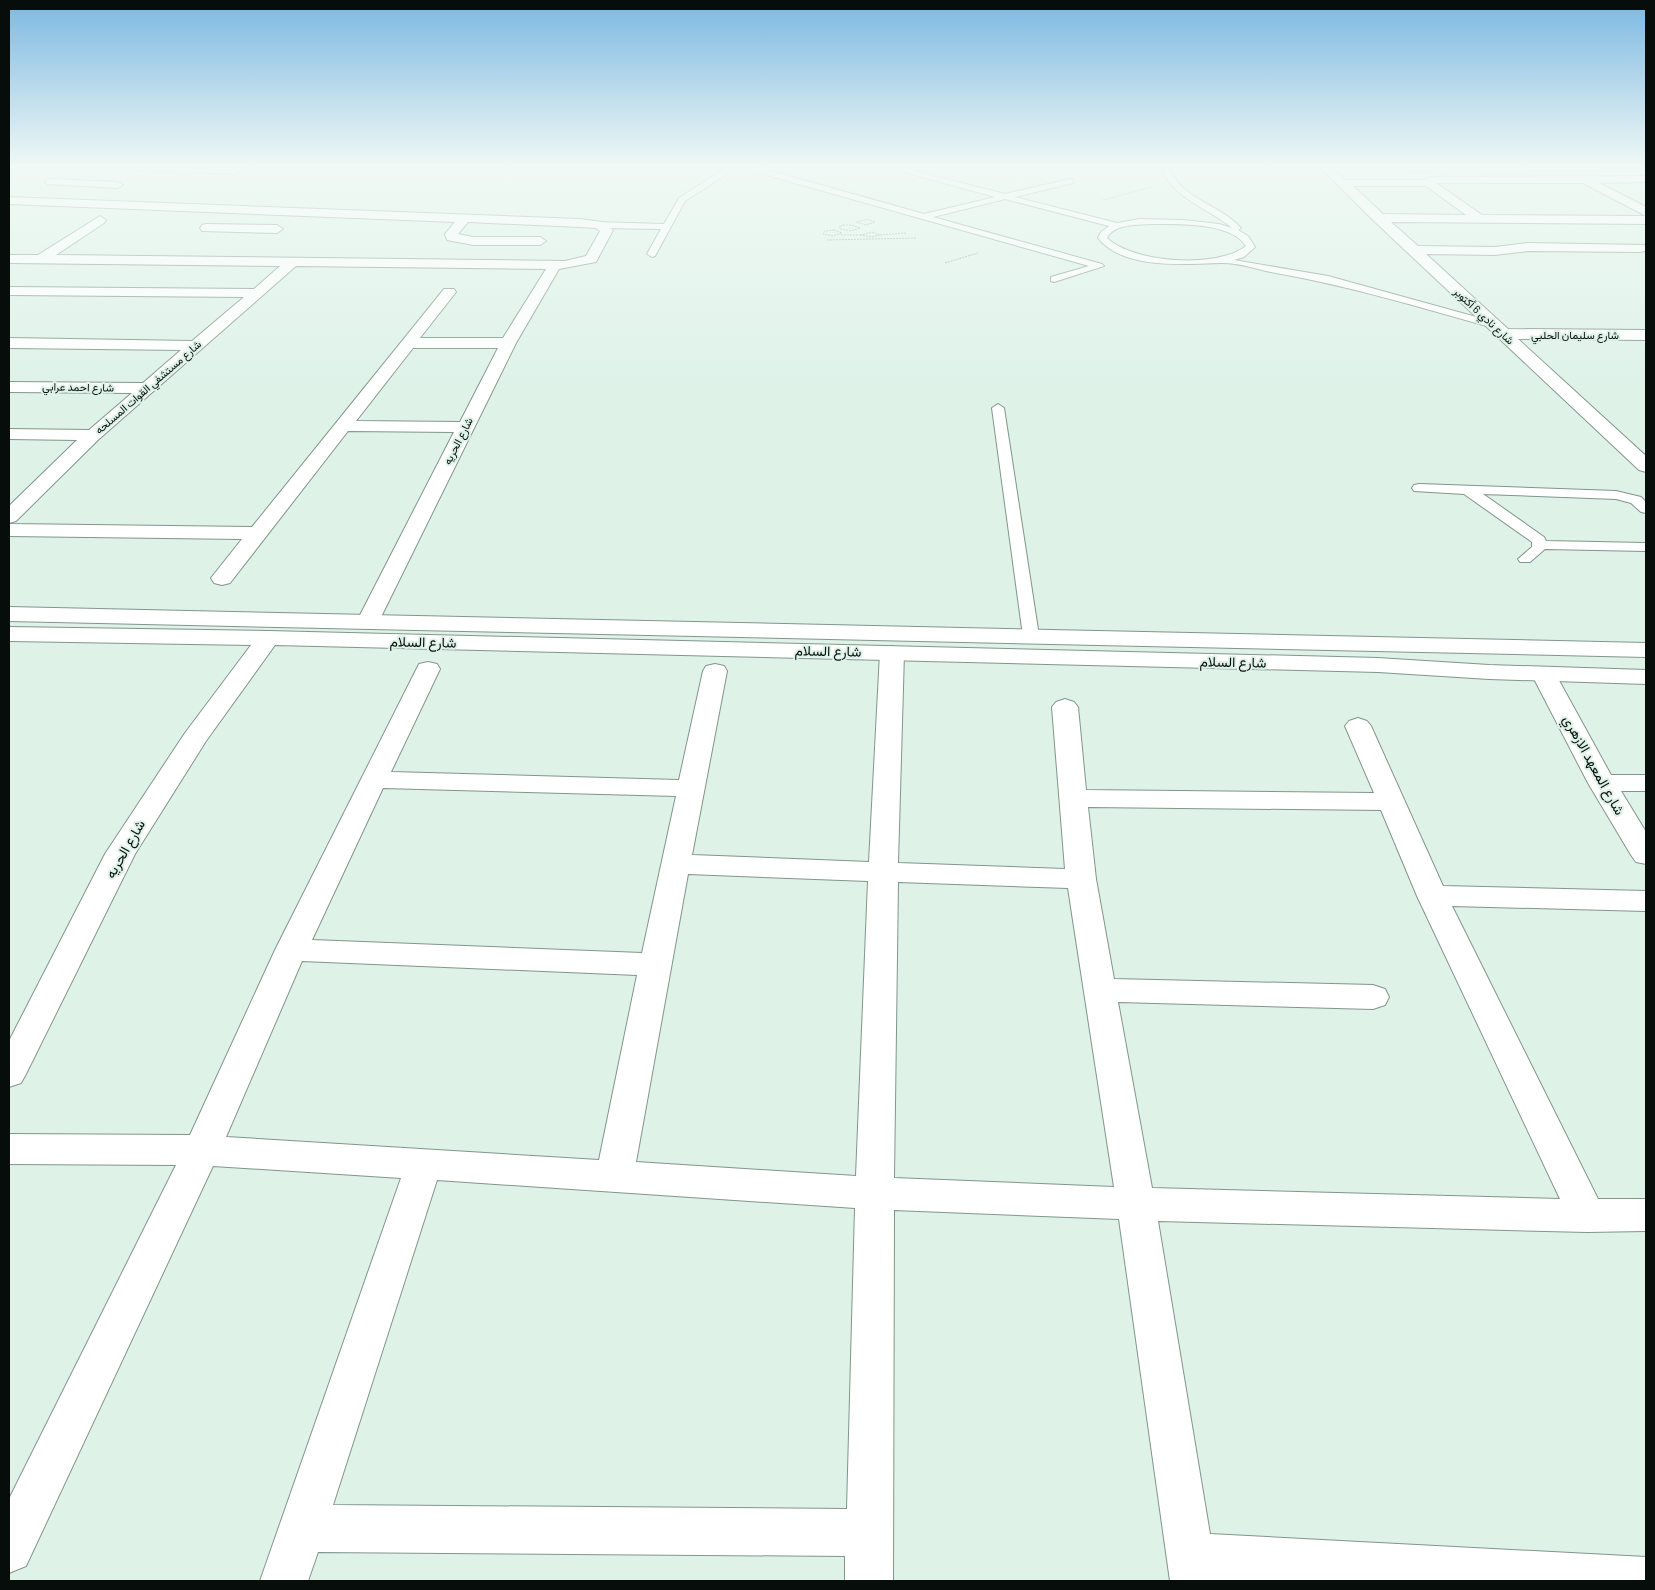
<svg xmlns="http://www.w3.org/2000/svg" width="1655" height="1590" font-family="Barlow,Vazirmatn,sans-serif">
<style>
.lines{fill:none;stroke-linecap:round;stroke-linejoin:round}
.lane-casing{stroke:#82958c;stroke-width:2}
.street-casing{stroke:#82958c;stroke-width:2}
.secondary-casing{stroke:#82958c;stroke-width:2}
.path{stroke:#909f97;stroke-width:1;stroke-dasharray:2 1;stroke-linecap:butt}
.lane{fill:#fff;fill-rule:evenodd}
.street{fill:#fff;fill-rule:evenodd}
.secondary{fill:#fff;fill-rule:evenodd}
.labels{text-anchor:middle;stroke-width:4;stroke-linejoin:round;paint-order:stroke}
.far-street-label{font-size:11px;fill:#070d0a;stroke:#def2e8}
.street-label{font-size:14px;fill:#070d0a;stroke:#def2e8}
</style>
<rect width="100%" height="100%" fill="#def2e8"/>
<g class="lines">
<defs>
<path id="lane" d="M 730,165 L 750,165 L 924,214 L 995,197 L 878,165 L 891,165 L 1005,194 L 1070,179 L 1073,179 L 1073,183 L 1015,197 L 1117,223 L 1140,219 L 1183,220 L 1219,224 L 1232,228 C 1208,208 1171,198 1160,165 L 1168,165 C 1179,199 1220,204 1241,228 L 1238,230 L 1248,236 L 1255,247 L 1244,257 L 1234,260 L 1328,276 L 1498,323 L 1499,325 L 1494,328 L 1490,327 C 1419,307 1349,286 1276,273 C 1259,270 1238,262 1220,263 C 1183,264 1124,270 1098,238 L 1101,232 L 1109,226 L 1005,199 L 933,217 L 1102,264 L 1104,266 L 1054,282 L 1051,281 L 1051,277 L 1089,266 L 738,167 L 685,201 L 655,256 L 652,257 L 647,254 L 661,229 L 598,228 L 594,225 L 598,222 L 664,224 L 679,198 ZM 1151,224 C 1177,224 1231,222 1246,246 C 1217,269 1133,263 1107,238 C 1114,224 1136,225 1151,224 Z
M 998,404 L 1004,408 L 1039,636 L 1037,639 L 1025,639 L 1023,636 L 992,408 Z
M 1419,484 L 1616,491 L 1641,497 L 1646,502 L 1646,513 L 1641,512 L 1631,503 L 1616,499 L 1483,494 L 1544,537 L 1546,541 L 1646,543 L 1646,551 L 1545,549 L 1530,562 L 1520,562 L 1518,559 L 1532,547 L 1532,542 L 1464,494 L 1414,491 L 1412,488 L 1414,485 Z"/>
<path id="street" d="M 82,165 L 233,168 L 239,171 L 233,174 L 87,168 Z
M 1318,165 L 1330,165 L 1345,180 L 1423,180 L 1432,177 L 1646,176 L 1646,182 L 1599,183 L 1646,207 L 1646,216 L 1583,183 L 1436,183 L 1482,215 L 1646,216 L 1646,224 L 1391,222 L 1418,246 L 1495,247 L 1528,243 L 1645,245 L 1646,248 L 1645,251 L 1640,252 L 1528,251 L 1495,255 L 1426,254 L 1508,329 L 1646,330 L 1646,340 L 1518,339 L 1646,456 L 1646,472 L 1639,470 L 1374,221 ZM 1353,186 L 1426,186 L 1466,215 L 1383,214 Z
M 1402,165 L 1455,165 L 1457,168 L 1452,171 L 1405,171 L 1400,168 Z
M 51,179 L 117,182 L 123,185 L 117,188 L 47,184 L 45,182 L 47,180 Z
M 9,197 L 580,219 L 602,222 L 613,230 L 596,262 L 559,269 L 516,343 L 379,621 L 376,626 L 368,628 L 360,626 L 357,621 L 454,432 L 348,431 L 230,583 L 222,585 L 214,583 L 211,578 L 242,539 L 9,536 L 9,524 L 252,527 L 444,289 L 454,289 L 456,292 L 420,338 L 503,338 L 546,269 L 296,266 L 99,439 L 16,521 L 9,523 L 9,506 L 77,440 L 9,439 L 9,429 L 89,430 L 132,393 L 9,392 L 9,382 L 143,383 L 181,350 L 9,348 L 9,338 L 192,341 L 244,297 L 9,295 L 9,287 L 254,289 L 280,266 L 9,263 L 9,255 L 38,255 L 100,216 L 106,220 L 104,223 L 56,255 L 565,261 L 586,256 L 600,231 L 595,228 L 580,227 L 468,222 L 458,234 L 473,237 L 540,237 L 546,241 L 540,245 L 473,245 L 447,240 L 445,234 L 455,222 L 9,204 ZM 413,348 L 498,348 L 460,422 L 356,421 Z
M 206,224 L 277,225 L 283,229 L 277,233 L 202,231 L 200,228 L 202,225 Z
M 892,646 L 900,648 L 904,653 L 898,863 L 1065,869 L 1052,707 L 1056,702 L 1065,699 L 1074,702 L 1078,707 L 1086,790 L 1374,793 L 1345,726 L 1349,721 L 1358,718 L 1367,721 L 1371,726 L 1443,886 L 1646,891 L 1646,911 L 1452,906 L 1598,1199 L 1646,1199 L 1646,1231 L 1587,1232 L 1158,1221 L 1210,1534 L 1646,1557 L 1646,1581 L 1170,1581 L 1119,1219 L 894,1210 L 893,1581 L 845,1581 L 845,1556 L 318,1552 L 308,1581 L 260,1581 L 401,1178 L 213,1166 L 26,1566 L 9,1573 L 9,1499 L 176,1165 L 9,1164 L 9,1134 L 190,1135 L 275,950 L 419,664 L 428,662 L 437,664 L 440,669 L 391,772 L 679,780 L 703,671 L 706,666 L 715,664 L 724,666 L 727,671 L 692,855 L 869,862 L 880,653 L 884,648 ZM 383,788 L 676,796 L 642,953 L 312,940 ZM 1088,807 L 1381,810 L 1417,896 L 1560,1199 L 1152,1188 L 1118,1002 L 1373,1009 L 1385,1005 L 1389,997 L 1385,989 L 1373,985 L 1114,979 L 1096,879 ZM 688,874 L 868,881 L 856,1176 L 636,1162 ZM 898,882 L 1068,888 L 1114,1187 L 894,1178 ZM 302,961 L 637,975 L 599,1160 L 226,1137 ZM 437,1180 L 855,1208 L 847,1509 L 333,1505 Z
M 1544,668 L 1553,670 L 1556,675 L 1611,775 L 1646,775 L 1646,791 L 1621,791 L 1646,832 L 1646,864 L 1636,862 L 1631,855 L 1588,783 L 1532,675 L 1535,670 Z"/>
<path id="secondary" d="M 9,165 L 23,165 L 9,172 Z
M 9,607 L 1646,643 L 1646,657 L 9,621 Z
M 9,627 L 268,631 L 1378,658 L 1489,665 L 1646,670 L 1646,684 L 1489,679 L 1378,672 L 275,645 L 206,741 L 135,854 L 26,1074 L 21,1083 L 9,1087 L 9,1041 L 105,854 L 185,733 L 251,645 L 9,641 Z"/>
</defs>
<use href="#lane" class="lane-casing"/>
<use href="#street" class="street-casing"/>
<use href="#secondary" class="secondary-casing"/>
<path class="path" d="M 1103,200 L 1152,187
M 867,219 L 875,222 L 866,225 L 856,222 Z
M 843,225 L 852,225 L 860,228 L 851,231 L 840,229 L 840,226 Z
M 834,230 L 842,233 L 833,236 L 823,234 L 825,231 Z
M 872,232 L 880,235 L 871,237 L 861,235 Z
M 841,235 L 861,235
M 880,235 L 906,233
M 827,240 L 916,238
M 945,263 L 978,253"/>
<use href="#lane" class="lane"/>
<use href="#street" class="street"/>
<use href="#secondary" class="secondary"/>
</g>
<linearGradient id="sky" x2="0" y2="1"><stop stop-color="#7cb8e2"/><stop offset="0.43" stop-color="#f0f9f5"/><stop offset="1" stop-color="#f0f9f5" stop-opacity="0"/></linearGradient>
<rect width="1655" height="388" fill="url(#sky)"/>
<g class="labels">
<g class="far-street-label">
<text transform="translate(1484 316) rotate(43)" y="4">شارع نادي 6 أكتوبر</text>
<text x="1575" y="339">شارع سليمان الحلبي</text>
<text transform="translate(78 387) rotate(1)" y="4">شارع احمد عرابي</text>
<text transform="translate(148 387) rotate(-41)" y="4">شارع مستشفي القوات المسلحه</text>
<text transform="translate(458 441) rotate(-63)" y="4">شارع الحريه</text>
</g>
<g class="street-label">
<text transform="translate(423 642) rotate(1)" y="5">شارع السلام</text>
<text transform="translate(828 651) rotate(1)" y="5">شارع السلام</text>
<text transform="translate(1233 662) rotate(1)" y="5">شارع السلام</text>
<text transform="translate(1594 765) rotate(61)" y="5">شارع المعهد الازهري</text>
<text transform="translate(125 849) rotate(-60)" y="5">شارع الحريه</text>
</g>
</g>
<rect width="1655" height="1590" fill="none" stroke="#070d0a" stroke-width="20"/>
</svg>
